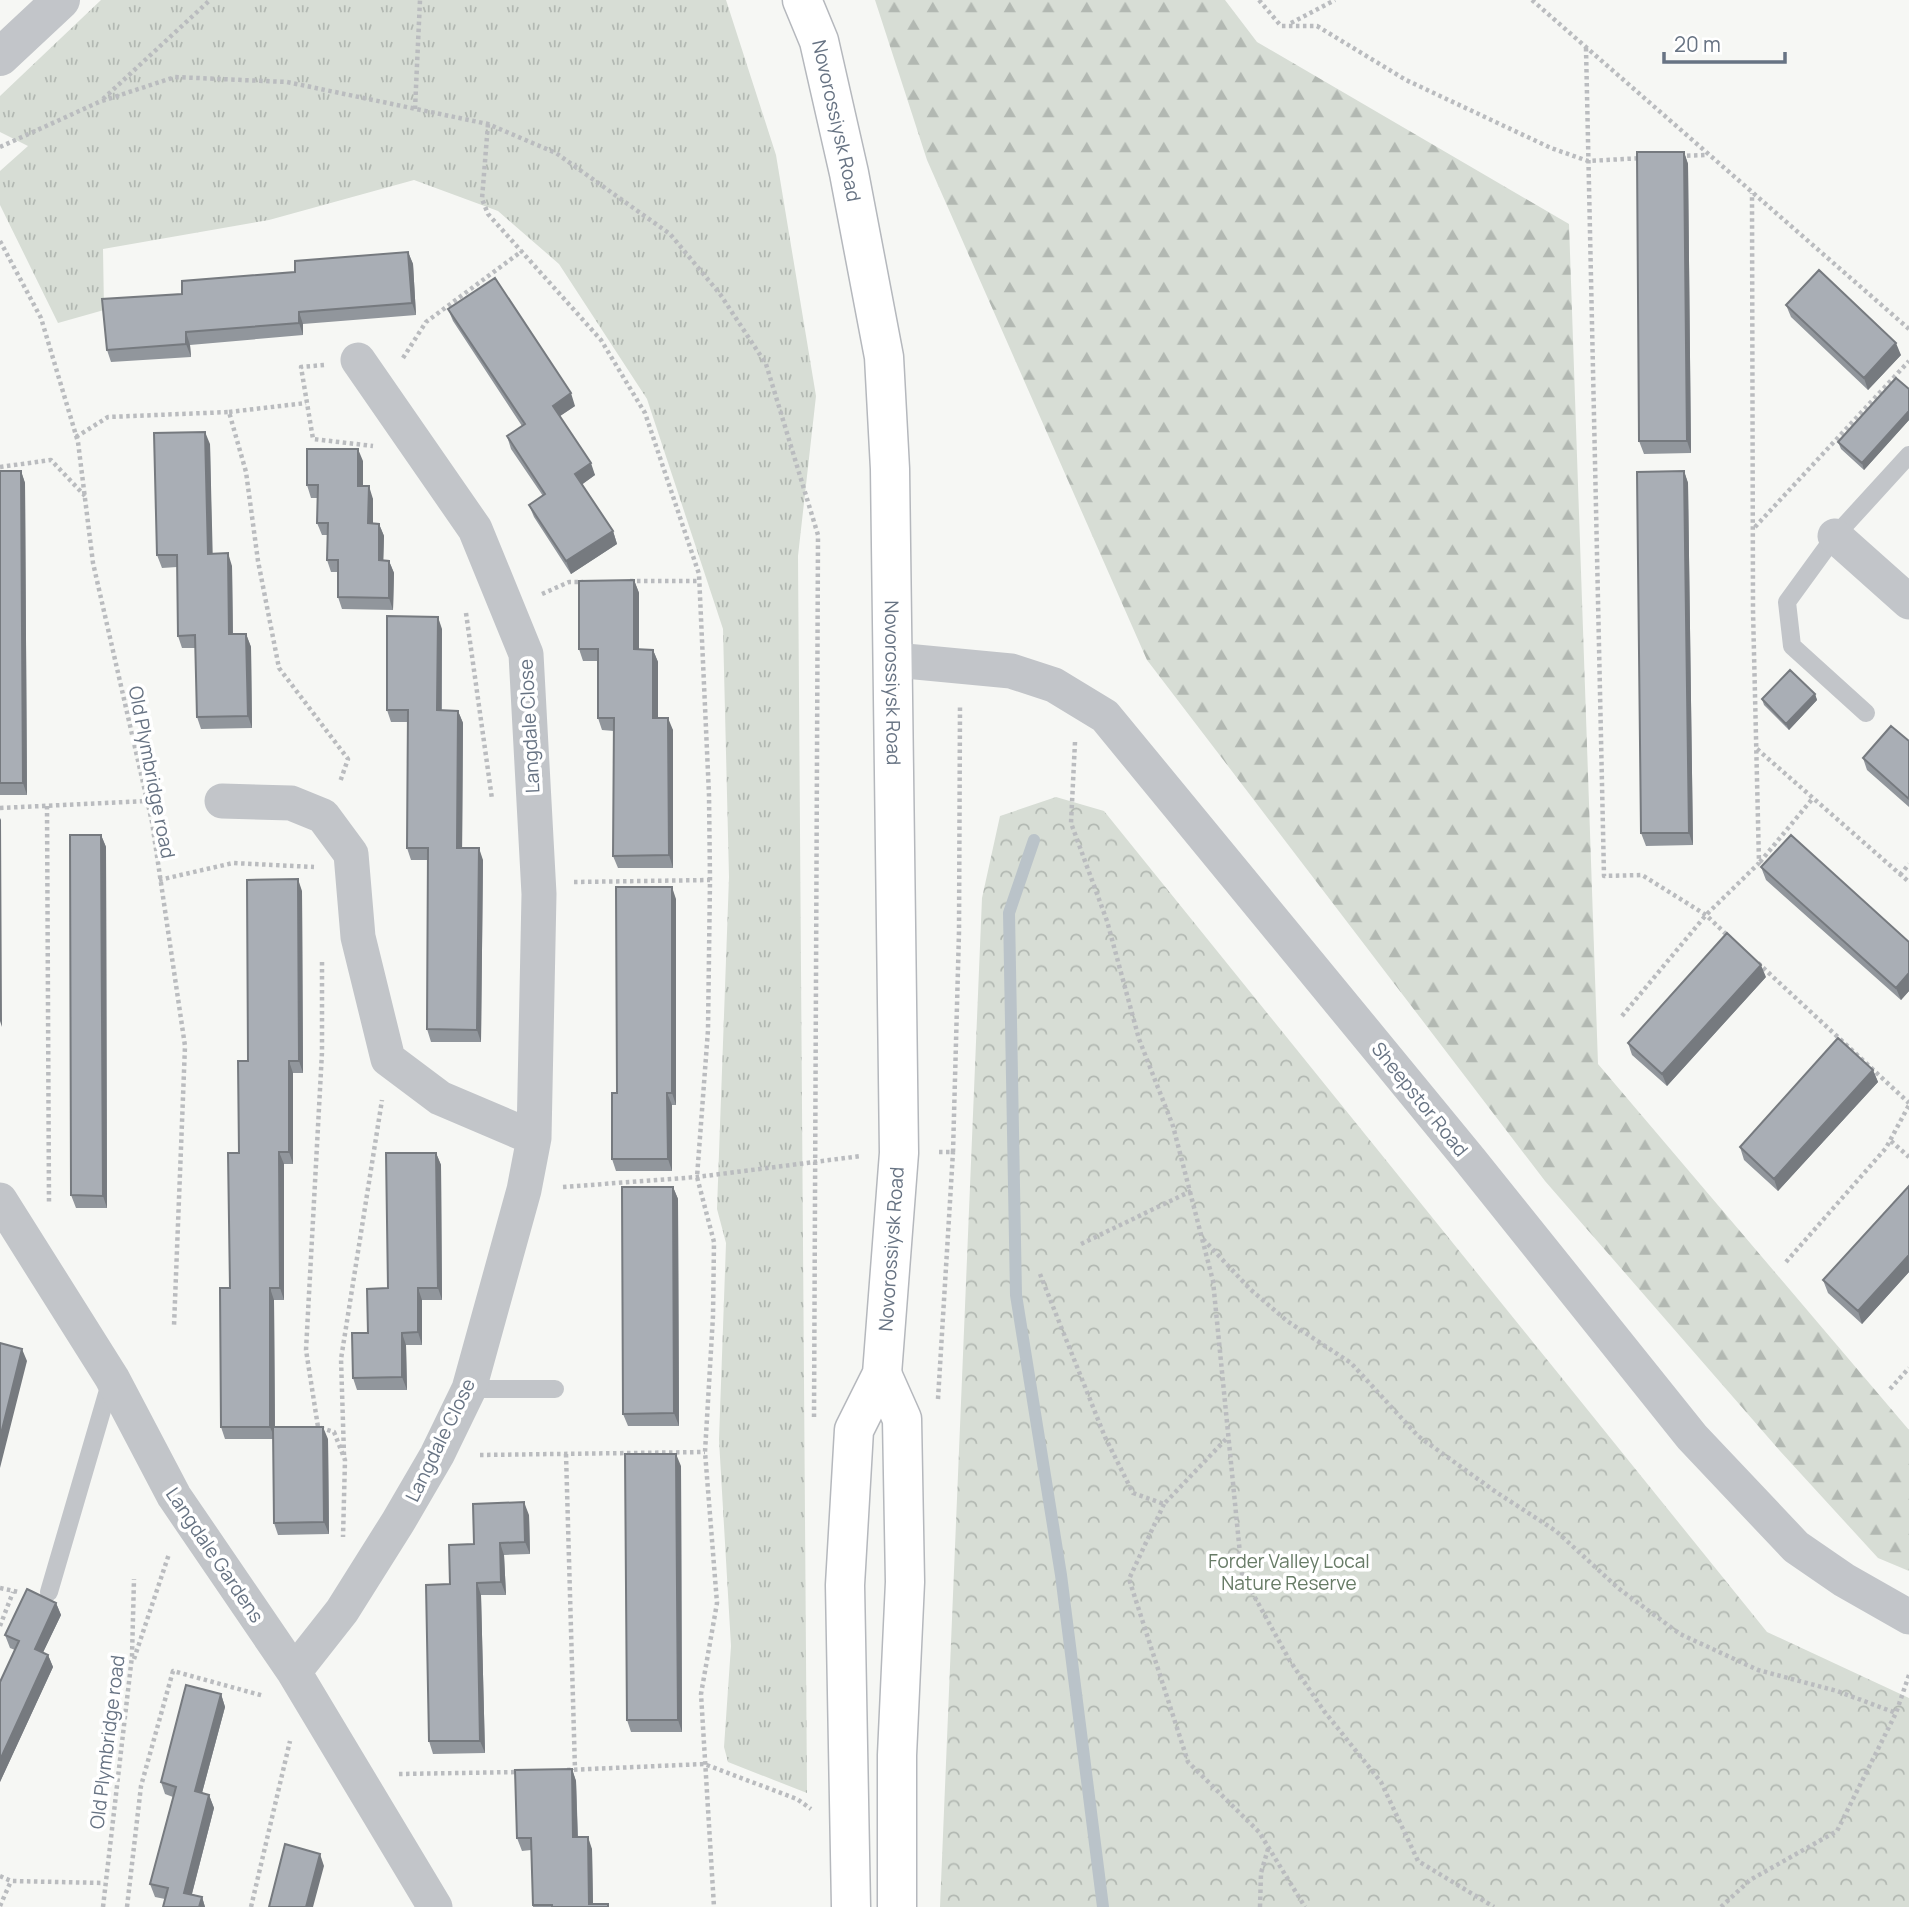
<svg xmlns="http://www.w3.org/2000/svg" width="1909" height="1907" font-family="Manrope,sans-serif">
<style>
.grass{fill:url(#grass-tufts)}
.forest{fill:url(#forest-firs)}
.park{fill:url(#park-crowns)}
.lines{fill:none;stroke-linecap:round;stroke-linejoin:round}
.stream{stroke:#bac3c9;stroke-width:12}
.secondary-casing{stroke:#b5b8bd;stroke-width:41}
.path{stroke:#babcbf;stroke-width:4.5;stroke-dasharray:3.5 3.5;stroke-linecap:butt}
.service{stroke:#c2c5c9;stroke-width:18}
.minor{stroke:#c2c5c9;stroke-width:35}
.tertiary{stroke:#c2c5c9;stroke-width:38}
.secondary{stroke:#fff;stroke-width:38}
.wall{fill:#91969c}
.shaded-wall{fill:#767a7f}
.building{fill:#a9aeb5;stroke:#767a7f;stroke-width:2}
.labels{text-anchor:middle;stroke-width:7;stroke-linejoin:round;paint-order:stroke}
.street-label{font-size:19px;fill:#677383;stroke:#fff}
.park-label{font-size:19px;fill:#677b66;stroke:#fff}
</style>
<defs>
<pattern id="grass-tufts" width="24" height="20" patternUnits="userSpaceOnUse" patternTransform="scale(1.75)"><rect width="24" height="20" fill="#d7ddd5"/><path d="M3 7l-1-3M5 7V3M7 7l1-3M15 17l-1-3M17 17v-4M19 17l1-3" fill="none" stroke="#b2b8b2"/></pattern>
<pattern id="forest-firs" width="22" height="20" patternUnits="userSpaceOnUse" patternTransform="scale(1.75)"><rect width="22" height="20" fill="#d7ddd5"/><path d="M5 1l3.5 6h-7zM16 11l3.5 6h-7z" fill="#b2b8b2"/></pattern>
<pattern id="park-crowns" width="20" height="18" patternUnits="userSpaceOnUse" patternTransform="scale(1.75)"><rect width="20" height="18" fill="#d7ddd5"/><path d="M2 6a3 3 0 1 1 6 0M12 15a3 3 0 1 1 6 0" fill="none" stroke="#b2b8b2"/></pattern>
</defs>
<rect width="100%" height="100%" fill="#f6f7f4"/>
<path class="grass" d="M 101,0 L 726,0 L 776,155 L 816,396 L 798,556 L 807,1793 L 728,1762 L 724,1747 L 731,1646 L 719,1440 L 726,1243 L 717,1209 L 729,877 L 723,629 L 647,399 L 559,264 L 498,211 L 414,180 L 269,220 L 103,249 L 104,310 L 58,323 L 0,205 L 0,171 L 28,146 L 0,132 L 0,96 Z"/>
<path class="forest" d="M 875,0 L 1225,0 L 1257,42 L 1569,224 L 1598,1064 L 1909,1430 L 1909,1571 L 1878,1558 L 1780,1451 L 1545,1181 L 1147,660 L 927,160 Z"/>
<path class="park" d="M 1056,797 L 1104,811 L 1767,1632 L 1909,1698 L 1909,1907 L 940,1907 L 982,898 L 1000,816 Z"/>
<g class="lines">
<path class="stream" d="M 1034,840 L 1009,913 L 1016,1295 L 1061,1575 L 1103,1907"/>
<defs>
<g id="secondary">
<path id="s1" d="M 802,0 L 819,41 L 849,173 L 884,357 L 890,469 L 899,1153 L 882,1374 L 854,1430 L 845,1585 L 851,1907"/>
<path d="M 882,1374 L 902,1419 L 905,1582 L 897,1755 L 897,1907"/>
</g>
</defs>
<use href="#secondary" class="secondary-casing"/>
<path class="path" d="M 1259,0 L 1281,26 L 1317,26 L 1406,80 L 1551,148 L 1588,161 L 1643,158
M 1532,0 L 1909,329
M 1291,23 L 1335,0
M 1586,48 L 1604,876 L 1642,875 L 1706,915 L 1728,936
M 103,99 L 210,0
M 415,109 L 420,0
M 488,124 L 482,199 L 488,214 L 601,340 L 645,413 L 699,574 L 709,795 L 710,880 L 708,1030 L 697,1177 L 714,1242 L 713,1316 L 705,1452 L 717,1603 L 701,1694 L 714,1907
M 0,147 L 99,102 L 175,77 L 287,82 L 488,124 L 556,153 L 670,234 L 720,294 L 766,364 L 818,535 L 814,1420
M 1680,156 L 1706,155
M 0,241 L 41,318 L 78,442 L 93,563 L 152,822 L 185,1046 L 174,1326
M 403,358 L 426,322 L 522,251
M 324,365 L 301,367 L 313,439 L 373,446
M 229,412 L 306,403
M 76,437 L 108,417 L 229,412 L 246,472 L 258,561 L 279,668 L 348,759 L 340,782
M 0,467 L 51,460 L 85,496
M 1755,527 L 1909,361
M 630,581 L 699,581
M 542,594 L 569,582 L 583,582
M 466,613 L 492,799
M 1075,742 L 1071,823 L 1107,921 L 1139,1039 L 1173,1126 L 1213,1281 L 1242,1574 L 1290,1661 L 1324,1711 L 1381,1782 L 1418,1861 L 1494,1907
M 1757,749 L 1909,882
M 47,806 L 49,1204
M 0,808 L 146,801
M 1760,862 L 1813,798
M 1900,875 L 1909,864
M 159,880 L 233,863 L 314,867
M 574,882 L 710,880
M 322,962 L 322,1052 L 306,1350 L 318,1427 L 334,1432 L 345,1460 L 343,1537
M 1758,963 L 1909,1103
M 1622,1016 L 1706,915 L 1759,863 L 1753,611 L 1752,193
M 1891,1141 L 1909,1157
M 939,1152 L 953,1152 L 959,932 L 960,705
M 563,1187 L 697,1177 L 861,1156
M 1203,1239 L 1250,1289 L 1287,1321 L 1351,1363 L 1418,1436 L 1496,1492 L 1556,1531 L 1618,1588 L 1680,1634 L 1758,1670 L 1837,1691 L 1896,1713
M 1081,1244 L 1191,1191
M 1786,1262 L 1886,1148 L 1909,1105
M 1040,1274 L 1105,1437 L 1133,1493 L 1164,1504 L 1228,1437
M 1890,1389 L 1909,1368
M 938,1399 L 953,1152
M 566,1454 L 575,1770
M 344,1455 L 341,1359 L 382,1100
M 480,1455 L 705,1452
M 1164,1504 L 1129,1579 L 1188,1762 L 1259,1832 L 1305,1907
M 0,1588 L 19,1592
M 0,1626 L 13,1592
M 134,1659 L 169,1554
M 567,1770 L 704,1764 L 797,1799 L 811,1809
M 399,1774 L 519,1772
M 0,1876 L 11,1881 L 104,1883
M 0,1906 L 11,1881
M 103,1907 L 132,1656 L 134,1579
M 127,1907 L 141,1786 L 173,1671 L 264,1696
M 251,1907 L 290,1741
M 1260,1907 L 1261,1873 L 1268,1849
M 1721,1907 L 1750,1880 L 1837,1831 L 1896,1713 L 1909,1675"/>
<path class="service" d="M 1866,713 L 1792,646 L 1787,602 L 1835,536 L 1909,455
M 469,1389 L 555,1389
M 49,1592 L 111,1380"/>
<path class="minor" d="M 1835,536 L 1909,602
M 895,660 L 1011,671 L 1054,685 L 1105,716 L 1470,1160 L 1692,1437 L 1796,1547 L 1844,1580 L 1909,1617
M 222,801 L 291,803 L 323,816 L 351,854 L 358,937 L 388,1059 L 440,1098 L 534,1138
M 0,1200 L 112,1378 L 174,1496 L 294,1672 L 435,1907
M 294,1672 L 342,1611 L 398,1522 L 437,1455 L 469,1389 L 524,1190 L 534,1138 L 539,894 L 526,654 L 475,529 L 358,360"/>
<path class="tertiary" d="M 0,57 L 61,0"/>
<use href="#secondary" class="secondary"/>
</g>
<path class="wall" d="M 1684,152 L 1688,164 L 1691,453 L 1644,454 L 1639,441 Z
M 408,252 L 413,264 L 416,315 L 303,324 L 303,335 L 190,345 L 191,357 L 111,362 L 107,350 L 182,294 Z
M 1786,305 L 1901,355 L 1868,390 L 1791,317 Z
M 448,309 L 575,406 L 560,416 L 595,475 L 582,484 L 613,531 L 617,544 L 571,574 L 534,517 L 529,505 L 543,496 L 511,449 L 507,436 L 522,426 L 453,321 Z
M 1909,389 L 1909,420 L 1864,470 L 1841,449 L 1838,442 Z
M 210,444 L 212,554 L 232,566 L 233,634 L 246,634 L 251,647 L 252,728 L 201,729 L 197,717 L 196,648 L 182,648 L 178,636 L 177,567 L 162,568 L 157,555 Z
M 363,461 L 363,486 L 373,499 L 373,523 L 379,524 L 384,536 L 383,561 L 389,561 L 394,573 L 393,610 L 342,609 L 338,597 L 338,572 L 331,572 L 327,560 L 327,535 L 322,535 L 317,523 L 318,498 L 311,498 L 307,485 Z
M 0,471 L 21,471 L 25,483 L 27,795 L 0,795 Z
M 1684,471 L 1688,483 L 1693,845 L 1646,846 L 1641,833 Z
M 634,580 L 639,593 L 639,649 L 653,650 L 658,662 L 658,718 L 673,730 L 673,868 L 618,868 L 613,856 L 614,731 L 602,730 L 598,718 L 598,661 L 583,661 L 579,649 Z
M 442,629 L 442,710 L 458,711 L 463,723 L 462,848 L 483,860 L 481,1042 L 431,1042 L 427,1029 L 427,860 L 411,860 L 407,848 L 408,722 L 391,722 L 387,710 Z
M 1815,694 L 1817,700 L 1789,730 L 1764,705 L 1762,699 Z
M 1909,741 L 1909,807 L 1867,770 L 1863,758 Z
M 101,835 L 106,847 L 107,1208 L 76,1208 L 71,1195 Z
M 1761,867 L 1909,942 L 1909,991 L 1901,1000 L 1766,880 Z
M 302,891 L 303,1073 L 293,1073 L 293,1164 L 284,1164 L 284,1300 L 274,1300 L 275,1427 L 328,1439 L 329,1534 L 278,1535 L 274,1523 L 273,1439 L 225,1439 L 221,1427 L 239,1153 L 248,1061 Z
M 676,899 L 676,1105 L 672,1105 L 672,1171 L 616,1171 L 612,1159 L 617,1093 Z
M 1766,977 L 1667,1086 L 1632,1055 L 1628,1043 Z
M 1873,1070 L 1878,1082 L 1778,1191 L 1744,1160 L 1740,1147 Z
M 436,1153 L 441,1165 L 442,1300 L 422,1300 L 422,1345 L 406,1345 L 407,1390 L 357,1390 L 353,1378 L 368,1333 L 388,1288 Z
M 1909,1186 L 1909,1272 L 1862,1324 L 1828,1293 L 1823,1280 Z
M 673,1187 L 678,1199 L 679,1426 L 628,1426 L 623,1414 Z
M 681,1466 L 682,1732 L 631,1732 L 627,1720 Z
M 529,1515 L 530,1554 L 504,1555 L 506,1595 L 481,1595 L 485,1753 L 433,1754 L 429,1741 L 450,1584 L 474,1544 Z
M 56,1603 L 61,1615 L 43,1652 L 48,1655 L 53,1667 L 0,1782 L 0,1682 L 15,1650 L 10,1648 L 5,1635 Z
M 221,1694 L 225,1707 L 202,1793 L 209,1795 L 214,1808 L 192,1894 L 202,1897 L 205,1907 L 163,1907 L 165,1899 L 155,1897 L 150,1884 L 173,1797 L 165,1794 L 161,1782 Z
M 572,1769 L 576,1781 L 578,1837 L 592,1849 L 593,1904 L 608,1904 L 609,1907 L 533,1907 L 531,1850 L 522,1851 L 517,1838 Z"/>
<path class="shaded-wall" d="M 1684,152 L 1688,164 L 1691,453 L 1687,441 Z
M 408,252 L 413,264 L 416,315 L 412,303 Z
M 299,312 L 303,324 L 303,335 L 299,323 Z
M 186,332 L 190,345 L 191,357 L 186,344 Z
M 1896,343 L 1901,355 L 1868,390 L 1864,378 Z
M 571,393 L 575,406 L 557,418 L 553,406 Z
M 1909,411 L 1909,420 L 1864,470 L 1862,463 Z
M 205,432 L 210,444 L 213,566 L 208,554 Z
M 358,449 L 363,461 L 363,498 L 358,486 Z
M 591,463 L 595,475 L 580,486 L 575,474 Z
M 21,471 L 25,483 L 27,795 L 23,783 Z
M 1684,471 L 1688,483 L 1693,845 L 1689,833 Z
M 369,486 L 373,499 L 373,535 L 368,523 Z
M 379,524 L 384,536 L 383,573 L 379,560 Z
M 613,531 L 617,544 L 571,574 L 566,561 Z
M 228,553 L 232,566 L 233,647 L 229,634 Z
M 389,561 L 394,573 L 393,610 L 389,598 Z
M 634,580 L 639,593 L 639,661 L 634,649 Z
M 438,617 L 442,629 L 441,723 L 437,710 Z
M 246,634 L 251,647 L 252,728 L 248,716 Z
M 653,650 L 658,662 L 658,730 L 653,718 Z
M 1815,694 L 1817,700 L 1789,730 L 1786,724 Z
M 458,711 L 463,723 L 462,860 L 457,848 Z
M 668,718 L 673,730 L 673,868 L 669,855 Z
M 0,818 L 1,820 L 2,1027 L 0,1021 Z
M 101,835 L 106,847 L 107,1208 L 103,1196 Z
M 479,848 L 483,860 L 481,1042 L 477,1030 Z
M 298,879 L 302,891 L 303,1073 L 299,1061 Z
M 672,887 L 676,899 L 676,1105 L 672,1093 Z
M 1761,965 L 1766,977 L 1667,1086 L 1662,1074 Z
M 1909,973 L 1909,991 L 1901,1000 L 1896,988 Z
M 289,1061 L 293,1073 L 293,1164 L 289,1152 Z
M 1873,1070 L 1878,1082 L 1778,1191 L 1774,1179 Z
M 667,1093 L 672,1105 L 672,1171 L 668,1159 Z
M 279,1152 L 284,1164 L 284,1300 L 280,1288 Z
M 436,1153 L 441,1165 L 442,1300 L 438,1288 Z
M 673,1187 L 678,1199 L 679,1426 L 674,1413 Z
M 1909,1255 L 1909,1272 L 1862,1324 L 1858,1311 Z
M 270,1288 L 274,1300 L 275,1439 L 270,1427 Z
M 418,1288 L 422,1300 L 422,1345 L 418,1332 Z
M 402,1333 L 406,1345 L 407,1390 L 402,1377 Z
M 22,1349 L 27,1361 L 0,1468 L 0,1438 Z
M 323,1427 L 328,1439 L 329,1534 L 324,1522 Z
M 676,1454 L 681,1466 L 682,1732 L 678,1720 Z
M 524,1502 L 529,1515 L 530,1554 L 525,1542 Z
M 500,1543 L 504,1555 L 506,1595 L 501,1582 Z
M 477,1583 L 481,1595 L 485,1753 L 480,1741 Z
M 56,1603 L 61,1615 L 39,1661 L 35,1649 Z
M 48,1655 L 53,1667 L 0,1782 L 0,1760 Z
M 221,1694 L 225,1707 L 199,1804 L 195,1791 Z
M 572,1769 L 576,1781 L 578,1849 L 573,1837 Z
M 209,1795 L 214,1808 L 189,1905 L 184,1893 Z
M 588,1837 L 592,1849 L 593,1907 L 589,1904 Z
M 320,1854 L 324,1866 L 313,1907 L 306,1907 Z
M 202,1897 L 205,1907 L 199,1907 Z"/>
<path class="building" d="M 1637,152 L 1684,152 L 1687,441 L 1639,441 Z
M 408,252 L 412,303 L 299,312 L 299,323 L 186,332 L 186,344 L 107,350 L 102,299 L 182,294 L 182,281 L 295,272 L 295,261 Z
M 1819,270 L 1896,343 L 1864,378 L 1786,305 Z
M 495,278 L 571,393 L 553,406 L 591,463 L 575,474 L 613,531 L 566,561 L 529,505 L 545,494 L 507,436 L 525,424 L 448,309 Z
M 1896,378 L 1909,389 L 1909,411 L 1862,463 L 1838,442 Z
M 205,432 L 208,554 L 228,553 L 229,634 L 246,634 L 248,716 L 197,717 L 195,635 L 178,636 L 177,555 L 157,555 L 154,433 Z
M 307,449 L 358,449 L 358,486 L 369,486 L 368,523 L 379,524 L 379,560 L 389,561 L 389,598 L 338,597 L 338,560 L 327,560 L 328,523 L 317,523 L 318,485 L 307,485 Z
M 0,471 L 21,471 L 23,783 L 0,783 Z
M 1684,471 L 1689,833 L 1641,833 L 1637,472 Z
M 634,580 L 634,649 L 653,650 L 653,718 L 668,718 L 669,855 L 613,856 L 614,718 L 598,718 L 598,649 L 579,649 L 579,581 Z
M 387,616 L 438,617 L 437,710 L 458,711 L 457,848 L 479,848 L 477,1030 L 427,1029 L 428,848 L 407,848 L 408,710 L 387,710 Z
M 1790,670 L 1815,694 L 1786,724 L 1762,699 Z
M 1891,726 L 1909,741 L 1909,799 L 1863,758 Z
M 70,835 L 101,835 L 103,1196 L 71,1195 Z
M 1791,835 L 1909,942 L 1909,973 L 1896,988 L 1761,867 Z
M 298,879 L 299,1061 L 289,1061 L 289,1152 L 279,1152 L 280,1288 L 270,1288 L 270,1427 L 221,1427 L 220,1288 L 230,1288 L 228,1153 L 239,1153 L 238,1061 L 248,1061 L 247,880 Z
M 616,887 L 672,887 L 672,1093 L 667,1093 L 668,1159 L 612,1159 L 612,1093 L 617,1093 Z
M 1727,933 L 1761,965 L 1662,1074 L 1628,1043 Z
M 1838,1038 L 1873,1070 L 1774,1179 L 1740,1147 Z
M 386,1153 L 436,1153 L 438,1288 L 418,1288 L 418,1332 L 402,1333 L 402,1377 L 353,1378 L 352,1333 L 368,1333 L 367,1289 L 388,1288 Z
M 1909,1186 L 1909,1255 L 1858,1311 L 1823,1280 Z
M 622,1187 L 673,1187 L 674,1413 L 623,1414 Z
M 0,1343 L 22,1349 L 0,1438 Z
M 273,1427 L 323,1427 L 324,1522 L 274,1523 Z
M 625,1454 L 676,1454 L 678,1720 L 627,1720 Z
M 524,1502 L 525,1542 L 500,1543 L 501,1582 L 477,1583 L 480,1741 L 429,1741 L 426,1585 L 450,1584 L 449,1545 L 474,1544 L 473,1504 Z
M 27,1589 L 56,1603 L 35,1649 L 48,1655 L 0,1760 L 0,1682 L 19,1641 L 5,1635 Z
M 186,1685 L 221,1694 L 195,1791 L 209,1795 L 184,1893 L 202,1897 L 199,1907 L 163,1907 L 168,1888 L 150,1884 L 176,1787 L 161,1782 Z
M 572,1769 L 573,1837 L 588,1837 L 589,1904 L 608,1904 L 608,1907 L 552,1907 L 552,1905 L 533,1905 L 531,1838 L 517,1838 L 515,1770 Z
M 285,1844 L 320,1854 L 306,1907 L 269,1907 Z"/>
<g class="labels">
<g class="street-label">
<text dy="7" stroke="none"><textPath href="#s1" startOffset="126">Novorossiysk Road</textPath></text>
<text dy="7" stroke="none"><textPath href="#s1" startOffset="693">Novorossiysk Road</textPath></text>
<text transform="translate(529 726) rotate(-93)" y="7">Langdale Close</text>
<text transform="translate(152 772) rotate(79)" y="7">Old Plymbridge road</text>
<text transform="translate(1420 1099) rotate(51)" y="7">Sheepstor Road</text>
<text transform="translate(891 1249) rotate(-86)" y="7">Novorossiysk Road</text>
<text transform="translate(440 1440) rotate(-64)" y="7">Langdale Close</text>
<text transform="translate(215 1555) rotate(56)" y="7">Langdale Gardens</text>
<text transform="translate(107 1742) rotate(-83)" y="7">Old Plymbridge road</text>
</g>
<g class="park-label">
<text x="1289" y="1568">Forder Valley Local<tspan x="1289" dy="22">Nature Reserve</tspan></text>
</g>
</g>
<path d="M1664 52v10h121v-10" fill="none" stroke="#677383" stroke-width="3.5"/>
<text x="1674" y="52" font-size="21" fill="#677383" stroke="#ffffff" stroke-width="5" paint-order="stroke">20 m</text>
</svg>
